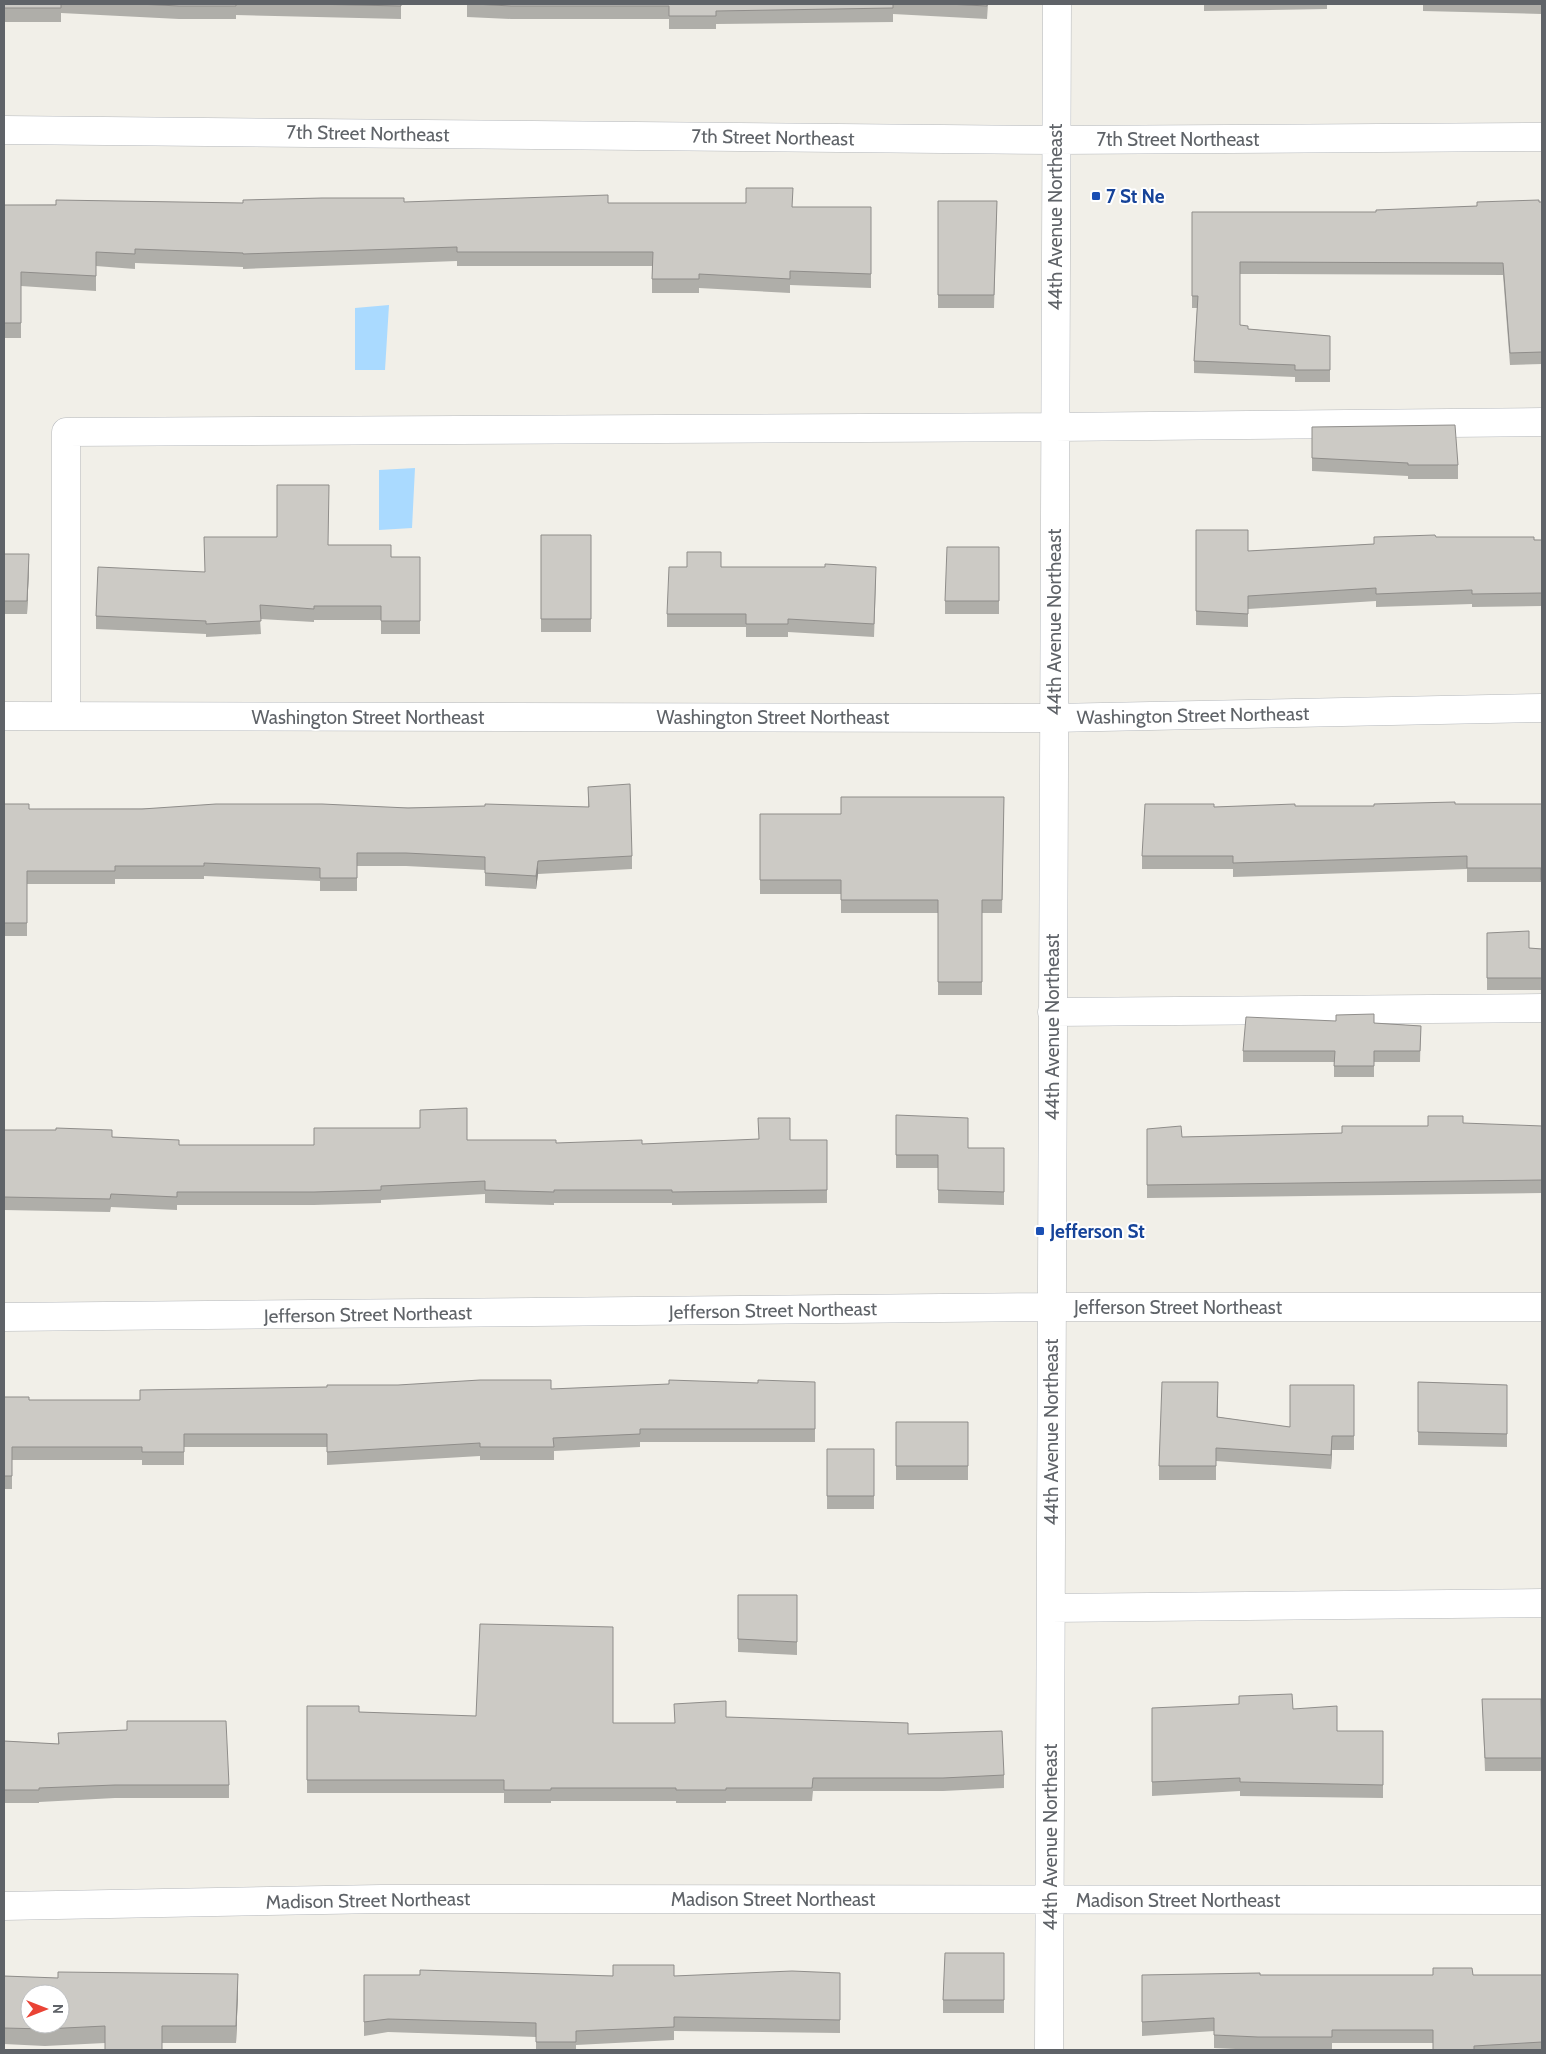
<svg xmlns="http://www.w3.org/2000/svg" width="1546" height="2054" font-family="Cabin,sans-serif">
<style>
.water{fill:#aadaff}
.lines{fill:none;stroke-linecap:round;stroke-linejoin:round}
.minor-casing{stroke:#b5b8bc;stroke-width:29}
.minor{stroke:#fff;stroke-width:28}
.wall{fill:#afaea9}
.shaded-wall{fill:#8f8d8a}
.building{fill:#cccac5;stroke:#8f8d8a;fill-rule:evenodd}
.transit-dot{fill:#1a4fb4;stroke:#fff;stroke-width:2}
.labels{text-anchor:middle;stroke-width:4;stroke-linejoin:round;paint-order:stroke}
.street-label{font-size:19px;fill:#5f6368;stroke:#fff}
.transit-label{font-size:19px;font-weight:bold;fill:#164399;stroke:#fff;text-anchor:start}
</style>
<rect width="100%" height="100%" fill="#f1efe8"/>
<path class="water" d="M 389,305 L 385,370 L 355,370 L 355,308 Z
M 415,468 L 412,528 L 379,530 L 379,470 Z"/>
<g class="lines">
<defs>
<path id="minor" d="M 4,130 L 1055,140 L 1542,137
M 4,716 L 1053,718 L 1542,708
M 66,716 L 66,432 L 1055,427 L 1542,422
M 1052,1012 L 1542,1008
M 4,1317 L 1051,1307 L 1542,1307
M 1051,1608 L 1542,1603
M 4,1906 L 381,1899 L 1542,1900
M 1049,2050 L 1057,4"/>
</defs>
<use href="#minor" class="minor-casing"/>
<use href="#minor" class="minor"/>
</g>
<path class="wall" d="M 4,4 L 401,4 L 401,19 L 236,15 L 236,19 L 179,19 L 61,13 L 61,22 L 4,22 Z
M 467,4 L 988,4 L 987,19 L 893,14 L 893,22 L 716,24 L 716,29 L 669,29 L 669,19 L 511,19 L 467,17 Z
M 1204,4 L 1327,4 L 1327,9 L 1204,11 Z
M 1423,4 L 1542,4 L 1542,14 L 1423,11 Z
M 938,201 L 997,201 L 994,308 L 938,308 Z
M 404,202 L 608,203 L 793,207 L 871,207 L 871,288 L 790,285 L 790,293 L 699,288 L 699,293 L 652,293 L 652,266 L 457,266 L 457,261 L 243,269 L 243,267 L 135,263 L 135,269 L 96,266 L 96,291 L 21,286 L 21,338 L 4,338 L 4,205 Z
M 1542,202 L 1542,364 L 1510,365 L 1503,275 L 1240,274 L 1240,325 L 1248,329 L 1330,336 L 1330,382 L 1295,382 L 1295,377 L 1194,373 L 1194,361 L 1197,308 L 1192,308 L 1192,212 L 1376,212 Z
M 1312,427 L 1458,465 L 1458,479 L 1408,479 L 1408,476 L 1312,471 Z
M 1196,530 L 1248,551 L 1374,544 L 1436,537 L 1542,540 L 1542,606 L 1472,607 L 1472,604 L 1376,607 L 1376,601 L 1248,609 L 1248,627 L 1196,625 Z
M 541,535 L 591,535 L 591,632 L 541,632 Z
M 328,545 L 391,557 L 420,557 L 420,634 L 381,634 L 381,620 L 314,620 L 314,622 L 260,619 L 261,634 L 206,637 L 206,634 L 96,629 L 96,616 L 204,572 Z
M 999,547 L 999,614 L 945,614 L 945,601 Z
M 4,554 L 29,567 L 27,614 L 4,614 Z
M 721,567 L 876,580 L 874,637 L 788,632 L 788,637 L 746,637 L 746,627 L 667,627 L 667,614 Z
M 588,787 L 632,856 L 632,869 L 538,874 L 536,889 L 485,886 L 485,870 L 406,866 L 357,866 L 357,891 L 320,891 L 320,881 L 204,876 L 204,879 L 115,879 L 115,884 L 27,884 L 27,936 L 4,936 L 4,804 L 29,809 L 588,807 Z
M 1004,797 L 1002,913 L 982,913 L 982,995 L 938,995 L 938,913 L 841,913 L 841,894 L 760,894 L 760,814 L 841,814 Z
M 1455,804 L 1542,804 L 1542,894 L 1541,894 L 1541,882 L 1467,882 L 1467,869 L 1233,877 L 1233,869 L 1142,869 L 1142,856 L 1214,807 L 1374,806 Z
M 1487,933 L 1529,948 L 1542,949 L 1542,990 L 1487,990 Z
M 1374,1023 L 1421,1026 L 1420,1062 L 1374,1062 L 1374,1077 L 1334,1077 L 1334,1062 L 1243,1062 L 1243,1051 Z
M 896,1115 L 968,1148 L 1004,1148 L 1004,1205 L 938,1203 L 938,1168 L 896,1168 Z
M 1428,1126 L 1542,1126 L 1542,1193 L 1147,1198 L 1147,1129 L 1182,1137 L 1342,1133 Z
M 4,1130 L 112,1137 L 179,1145 L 314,1145 L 467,1140 L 556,1143 L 642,1144 L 790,1140 L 827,1140 L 827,1203 L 672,1205 L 672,1203 L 554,1203 L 554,1205 L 485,1203 L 485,1194 L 381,1200 L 381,1203 L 314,1205 L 177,1205 L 177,1210 L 111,1207 L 110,1212 L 4,1210 Z
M 815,1382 L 815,1442 L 640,1442 L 640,1447 L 554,1451 L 554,1460 L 480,1460 L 480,1456 L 327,1465 L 327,1447 L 184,1447 L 184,1465 L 142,1465 L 142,1460 L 12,1460 L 12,1489 L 4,1489 L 4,1397 L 29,1400 L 140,1400 L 140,1390 L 551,1389 Z
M 1418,1382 L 1507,1385 L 1507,1447 L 1418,1445 Z
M 1354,1385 L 1354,1450 L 1332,1450 L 1331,1469 L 1216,1461 L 1216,1480 L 1159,1480 L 1159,1466 L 1218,1395 L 1218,1417 L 1290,1427 Z
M 896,1422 L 968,1422 L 968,1480 L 896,1480 Z
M 827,1449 L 874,1449 L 874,1509 L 827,1509 Z
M 738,1595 L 797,1595 L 797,1655 L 738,1652 Z
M 1482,1699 L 1542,1726 L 1542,1771 L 1485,1771 Z
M 307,1706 L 359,1712 L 613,1723 L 675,1723 L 726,1717 L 908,1734 L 1004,1775 L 1004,1788 L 943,1791 L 813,1791 L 812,1801 L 726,1801 L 726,1803 L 676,1803 L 676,1801 L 551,1801 L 551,1803 L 504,1803 L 504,1793 L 307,1793 Z
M 1152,1708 L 1293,1709 L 1337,1731 L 1383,1731 L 1383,1798 L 1240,1796 L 1240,1791 L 1152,1796 Z
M 58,1733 L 229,1785 L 229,1798 L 115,1798 L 39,1802 L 39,1803 L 4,1803 L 4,1741 L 58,1744 Z
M 1004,1953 L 1004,2013 L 943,2013 L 943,2000 Z
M 840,1973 L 840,2033 L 674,2031 L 674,2040 L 576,2045 L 576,2050 L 536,2050 L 536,2037 L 388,2032 L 364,2036 L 364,1975 L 674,1976 Z
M 1142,1975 L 1542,1975 L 1542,2050 L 1433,2050 L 1433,2043 L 1332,2043 L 1332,2050 L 1257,2050 L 1214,2048 L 1214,2031 L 1142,2036 Z
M 4,1976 L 238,1991 L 236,2043 L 105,2043 L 45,2046 L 4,2044 Z"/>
<path class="shaded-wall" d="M 29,554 L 29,567 L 27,614 L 27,601 Z
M 538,861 L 538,874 L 536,889 L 536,876 Z
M 1332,1436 L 1332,1450 L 1331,1469 L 1331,1455 Z
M 238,1974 L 238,1991 L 236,2043 L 236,2026 Z"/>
<path class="building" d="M 4,4 L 61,4 L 61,8 L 4,8 Z
M 138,4 L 236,4 L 236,6 L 179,6 Z
M 308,4 L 401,4 L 401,6 Z
M 474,4 L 893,4 L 893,8 L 716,11 L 716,16 L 669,16 L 669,6 L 511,6 Z
M 947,4 L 987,4 L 987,6 Z
M 746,188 L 793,188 L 792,207 L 871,207 L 871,274 L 790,271 L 790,279 L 699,274 L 699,279 L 652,279 L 653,252 L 457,252 L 457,247 L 243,254 L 243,253 L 135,249 L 135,254 L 96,252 L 96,276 L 21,272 L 21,323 L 4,323 L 4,205 L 56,205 L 56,200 L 243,203 L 243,200 L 322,198 L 404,198 L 404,202 L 608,195 L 608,203 L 746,203 Z
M 1539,200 L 1539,202 L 1542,202 L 1542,352 L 1510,353 L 1503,263 L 1240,262 L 1240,325 L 1248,326 L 1248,329 L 1330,336 L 1330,370 L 1295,370 L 1295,365 L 1194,361 L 1198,296 L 1192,296 L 1192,212 L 1376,212 L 1376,210 L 1477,206 L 1477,202 Z
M 938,201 L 997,201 L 994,295 L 938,295 Z
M 1455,425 L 1458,465 L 1408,465 L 1408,463 L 1312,458 L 1312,427 Z
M 277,485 L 329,485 L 328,545 L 391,545 L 391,557 L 420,557 L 420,621 L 381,621 L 381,606 L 314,606 L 314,609 L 260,605 L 261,621 L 206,624 L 206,621 L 96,616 L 98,567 L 205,572 L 204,537 L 277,537 Z
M 1196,530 L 1248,530 L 1248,551 L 1374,544 L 1374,537 L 1435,535 L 1436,537 L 1534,537 L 1534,540 L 1542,540 L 1542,593 L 1472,594 L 1472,590 L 1376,594 L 1376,588 L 1248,596 L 1248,614 L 1196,611 Z
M 541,535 L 591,535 L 591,619 L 541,619 Z
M 947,547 L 999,547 L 999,601 L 945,601 Z
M 687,552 L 721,552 L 721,567 L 825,567 L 825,564 L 876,567 L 874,624 L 788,619 L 788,624 L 746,624 L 746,614 L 667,614 L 669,567 L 687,567 Z
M 4,554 L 29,554 L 27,601 L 4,601 Z
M 630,784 L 632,856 L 538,861 L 536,876 L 485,873 L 485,857 L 406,853 L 357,853 L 357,878 L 320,878 L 320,868 L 204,863 L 204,866 L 115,866 L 115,871 L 27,871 L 27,923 L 4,923 L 4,804 L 29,804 L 29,809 L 142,809 L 216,804 L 322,804 L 408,808 L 485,806 L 485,804 L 589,807 L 588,787 Z
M 841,797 L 1004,797 L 1002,900 L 982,900 L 982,982 L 938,982 L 938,900 L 841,900 L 841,880 L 760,880 L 760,814 L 841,814 Z
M 1455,802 L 1455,804 L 1542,804 L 1542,880 L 1541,880 L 1541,868 L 1467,868 L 1467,856 L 1233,863 L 1233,856 L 1142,856 L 1145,804 L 1214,804 L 1214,807 L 1295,804 L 1295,806 L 1374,806 L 1374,804 Z
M 1529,931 L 1529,948 L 1542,949 L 1542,978 L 1487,978 L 1487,933 Z
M 1374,1014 L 1374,1023 L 1421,1026 L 1420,1051 L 1374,1051 L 1374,1066 L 1334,1066 L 1335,1051 L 1243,1051 L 1246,1017 L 1336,1021 L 1336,1015 Z
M 467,1108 L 467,1140 L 556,1140 L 556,1143 L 642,1140 L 642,1144 L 759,1139 L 758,1118 L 790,1118 L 790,1140 L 827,1140 L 827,1190 L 672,1192 L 672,1190 L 554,1190 L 554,1192 L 485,1190 L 485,1181 L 381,1186 L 381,1190 L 314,1192 L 177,1192 L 177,1197 L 111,1194 L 110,1199 L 4,1197 L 4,1130 L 56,1130 L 56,1128 L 112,1130 L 112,1137 L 179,1140 L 179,1145 L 314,1145 L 314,1128 L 420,1128 L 420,1110 Z
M 896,1115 L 968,1118 L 968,1148 L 1004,1148 L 1004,1192 L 938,1190 L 938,1155 L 896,1155 Z
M 1428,1116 L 1463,1116 L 1463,1123 L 1542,1126 L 1542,1180 L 1147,1185 L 1147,1129 L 1181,1126 L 1182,1137 L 1342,1133 L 1342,1126 L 1428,1126 Z
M 480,1380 L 551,1380 L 551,1389 L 669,1384 L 669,1380 L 758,1383 L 758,1380 L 815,1382 L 815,1429 L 640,1429 L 640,1434 L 553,1438 L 554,1447 L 480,1447 L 480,1443 L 327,1452 L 327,1434 L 184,1434 L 184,1452 L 142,1452 L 142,1447 L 12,1447 L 12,1476 L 4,1476 L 4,1397 L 29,1397 L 29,1400 L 140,1400 L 140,1390 L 327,1387 L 327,1385 L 398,1385 Z
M 1162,1382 L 1218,1382 L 1217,1417 L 1290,1427 L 1290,1385 L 1354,1385 L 1354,1436 L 1332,1436 L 1331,1455 L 1216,1448 L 1216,1466 L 1159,1466 Z
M 1418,1382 L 1507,1385 L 1507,1434 L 1418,1432 Z
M 896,1422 L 968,1422 L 968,1466 L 896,1466 Z
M 827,1449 L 874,1449 L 874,1496 L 827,1496 Z
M 738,1595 L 797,1595 L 797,1642 L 738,1639 Z
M 480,1624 L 613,1627 L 613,1723 L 675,1723 L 674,1704 L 726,1701 L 726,1717 L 908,1723 L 908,1734 L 1002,1731 L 1004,1775 L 943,1778 L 813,1778 L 812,1788 L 726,1788 L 726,1790 L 676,1790 L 676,1788 L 551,1788 L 551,1790 L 504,1790 L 504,1780 L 307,1780 L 307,1706 L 359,1706 L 359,1712 L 476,1716 Z
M 1292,1694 L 1293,1709 L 1337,1706 L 1337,1731 L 1383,1731 L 1383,1785 L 1240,1782 L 1240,1778 L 1152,1782 L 1152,1708 L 1239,1704 L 1239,1696 Z
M 1482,1699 L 1541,1699 L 1542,1758 L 1485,1758 Z
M 127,1721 L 226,1721 L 229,1785 L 115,1785 L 39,1788 L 39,1790 L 4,1790 L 4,1741 L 59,1744 L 58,1733 L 127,1730 Z
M 945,1953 L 1004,1953 L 1004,2000 L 943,2000 Z
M 613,1965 L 674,1965 L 674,1976 L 792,1971 L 840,1973 L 840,2020 L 674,2017 L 674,2027 L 576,2031 L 576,2042 L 536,2042 L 536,2023 L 388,2019 L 364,2022 L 364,1975 L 420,1975 L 420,1970 L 613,1976 Z
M 1433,1968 L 1472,1968 L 1473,1975 L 1542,1975 L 1542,2042 L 1474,2046 L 1474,2050 L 1433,2050 L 1433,2030 L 1332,2030 L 1332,2037 L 1258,2037 L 1214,2035 L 1214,2018 L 1142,2022 L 1142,1975 L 1260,1973 L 1260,1975 L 1433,1975 Z
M 58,1972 L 238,1974 L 236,2026 L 162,2026 L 162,2050 L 105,2050 L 105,2026 L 45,2029 L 4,2028 L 4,1976 L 58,1978 ZM 30,1994 L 60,1994 L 60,2024 L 30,2024 Z"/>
<g class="transit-dot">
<rect x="1091" y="191" width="10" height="10" rx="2.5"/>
<rect x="1035" y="1226" width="10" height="10" rx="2.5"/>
</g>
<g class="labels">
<g class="street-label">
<text transform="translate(368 133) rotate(1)" y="7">7th Street Northeast</text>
<text transform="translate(773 137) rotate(1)" y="7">7th Street Northeast</text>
<text x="1178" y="146">7th Street Northeast</text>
<text transform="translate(1055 217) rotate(-90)" y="7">44th Avenue Northeast</text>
<text transform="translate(1054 622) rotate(-90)" y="7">44th Avenue Northeast</text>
<text transform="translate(1193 715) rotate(-1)" y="7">Washington Street Northeast</text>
<text x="368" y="724">Washington Street Northeast</text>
<text x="773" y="724">Washington Street Northeast</text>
<text transform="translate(1052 1027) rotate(-90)" y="7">44th Avenue Northeast</text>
<text x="1178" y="1314">Jefferson Street Northeast</text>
<text transform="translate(773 1310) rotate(-1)" y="7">Jefferson Street Northeast</text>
<text transform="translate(368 1314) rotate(-1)" y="7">Jefferson Street Northeast</text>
<text transform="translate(1051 1432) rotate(-90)" y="7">44th Avenue Northeast</text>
<text transform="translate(1050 1837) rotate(-90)" y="7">44th Avenue Northeast</text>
<text x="773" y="1906">Madison Street Northeast</text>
<text transform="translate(368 1900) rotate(-1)" y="7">Madison Street Northeast</text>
<text x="1178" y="1907">Madison Street Northeast</text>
</g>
<g class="transit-label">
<text x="1106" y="203">7 St Ne</text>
<text x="1050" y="1238">Jefferson St</text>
</g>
</g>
<rect width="1546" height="2054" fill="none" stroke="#5f6368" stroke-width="10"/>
<g transform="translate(45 2009) rotate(90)"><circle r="24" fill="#ffffff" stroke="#bfc1c3"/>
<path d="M0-4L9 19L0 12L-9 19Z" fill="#ea4335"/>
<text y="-8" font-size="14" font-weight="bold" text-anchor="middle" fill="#5f6368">N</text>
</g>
</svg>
